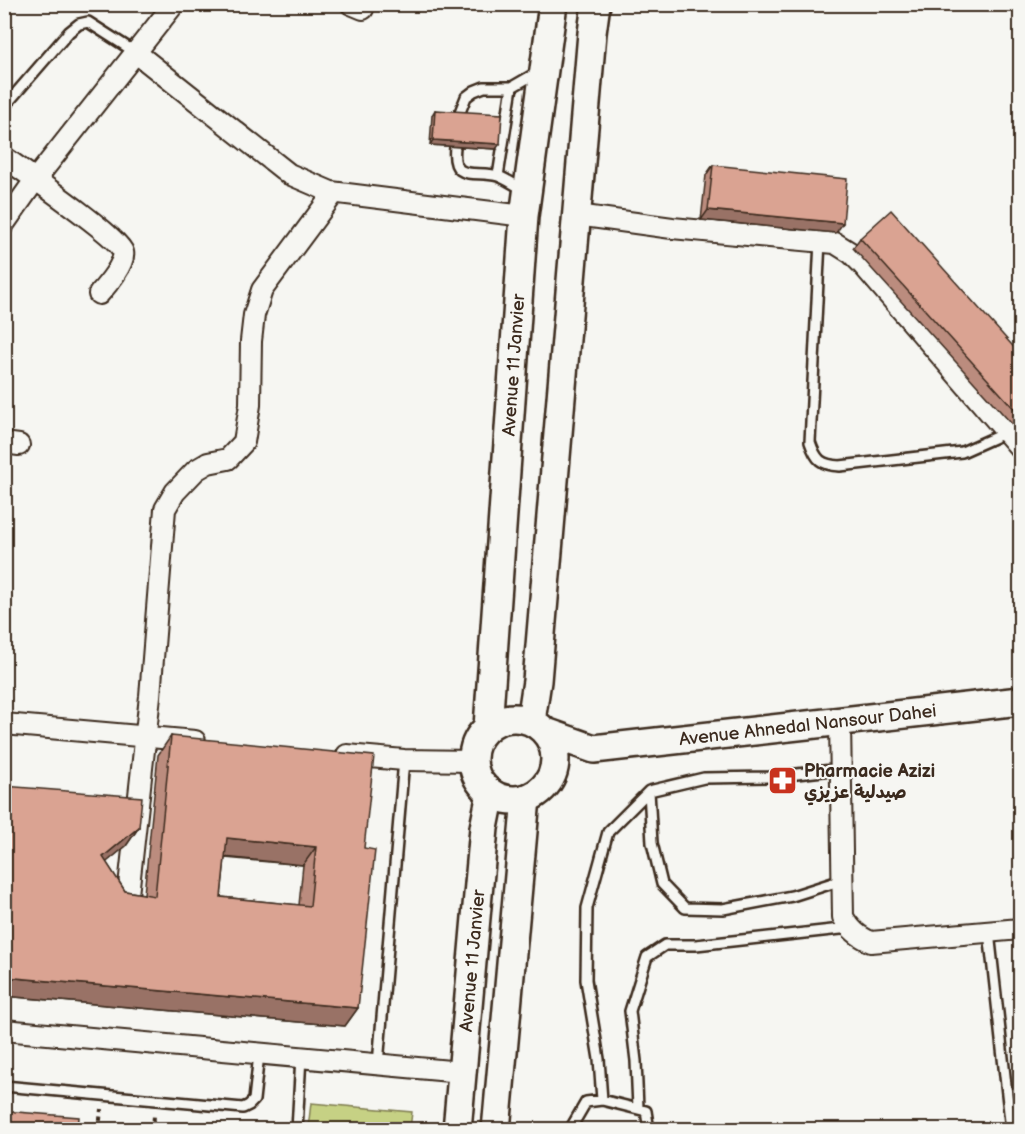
<svg xmlns="http://www.w3.org/2000/svg" width="1025" height="1134" font-family="'Balsamiq Sans','Playpen Sans Arabic',sans-serif">
<style>
.green{fill:#c6d184;stroke:#807e51;stroke-width:1.5}
.lines{fill:none;stroke-linecap:round;stroke-linejoin:round}
.lane-casing{stroke:#3b2a1e;stroke-width:14}
.street-casing{stroke:#3b2a1e;stroke-width:24}
.secondary-casing{stroke:#3b2a1e;stroke-width:32}
.path{stroke:#3b2a1e;stroke-width:4;stroke-dasharray:4.5 4.5;stroke-linecap:butt}
.lane{stroke:#f6f6f2;stroke-width:9}
.street{stroke:#f6f6f2;stroke-width:20}
.secondary{stroke:#f6f6f2;stroke-width:27}
.wall{fill:#bb8c7e;stroke:#3b2a1e;stroke-width:1.5;fill-rule:evenodd}
.shaded-wall{fill:#997266;stroke:#3b2a1e;stroke-width:1.5}
.building{fill:#daa392;stroke:#3b2a1e;stroke-width:1.5;fill-rule:evenodd}
.labels{text-anchor:middle;stroke-width:4.5;stroke-linejoin:round;paint-order:stroke}
.street-label{font-size:18px;fill:#3b2a1e;stroke:#f6f6f2}
.poi-label{font-size:18px;font-weight:bold;fill:#3b2a1e;stroke:#f6f6f2;text-anchor:start}
</style>
<rect width="100%" height="100%" fill="#f6f6f2"/>
<filter id="ink" filterUnits="userSpaceOnUse"><feTurbulence type="fractalNoise" baseFrequency=".0167" numOctaves="2"/><feDisplacementMap in="SourceGraphic" scale="12" xChannelSelector="R" yChannelSelector="G"/><feConvolveMatrix kernelMatrix="1 2 1 2 8 2 1 2 1" color-interpolation-filters="sRGB"/></filter>
<g filter="url(#ink)">
<path class="green" d="M 311,1103 L 412,1112 L 410,1129 L 308,1129 Z"/>
<g class="lines">
<defs>
<path id="lane" d="M 4,107 L 69,32 L 79,24 L 88,22 L 135,52
M 458,117 L 466,97 L 474,91 L 484,87 L 512,87 L 538,72
M 455,147 C 451,184 476,169 498,176 C 507,179 516,186 524,190
M 498,176 L 512,87
M 820,241 L 810,442 C 816,460 821,465 840,466 L 962,452 L 1007,432
M 649,791 L 652,843 L 662,884 L 685,908 L 723,909 L 792,896 L 842,880
M 989,932 L 1011,1130
M 378,1064 L 404,760
M 4,1086 L 243,1108 L 249,1105 L 254,1100 L 259,1054
M 602,1100 L 599,1059 L 586,980 L 587,908 L 608,832 L 649,791 L 704,778 L 770,777 L 841,769
M 638,1108 L 636,1061 L 630,1011 L 647,957 L 665,945 L 696,945 L 850,928
M 297,1130 L 301,1056
M 572,1130 L 572,1126 L 586,1102 L 602,1100 L 646,1111 L 649,1130"/>
<path id="street" d="M 351,4 L 363,9
M 135,52 L 289,174 L 331,192 L 524,216
M 4,157 C 23,171 119,237 123,252 C 126,263 106,286 99,294
M 577,215 L 672,228 L 835,243 L 851,253 L 861,263 L 1020,448
M 4,224 L 35,180 L 174,4
M 4,443 L 19,445
M 840,721 L 843,917 C 851,930 858,936 871,942 L 1020,929
M 4,724 L 195,741
M 347,755 L 404,760 L 473,761
M 128,895 L 150,696 L 165,509 L 175,492 L 196,470 L 208,463 L 228,459 L 244,442 L 250,405 L 251,341 L 254,315 L 262,290 L 334,193
M 4,1030 L 461,1072"/>
<g id="secondary">
<circle cx="514" cy="759" r="41"/>
<path d="M 531,721 L 537,681 L 592,33 L 596,4"/>
<path id="s1" d="M 488,727 L 524,216 L 553,4"/>
<path id="s2" d="M 546,732 L 594,749 L 1020,701"/>
<path id="s3" d="M 457,1130 L 484,828 L 491,793"/>
<path d="M 496,1130 L 526,798"/>
</g>
</defs>
<use href="#lane" class="lane-casing"/>
<use href="#street" class="street-casing"/>
<use href="#secondary" class="secondary-casing"/>
<path class="path" d="M 99,1130 L 101,1109
M 153,1130 L 154,1115"/>
<use href="#lane" class="lane"/>
<use href="#street" class="street"/>
<use href="#secondary" class="secondary"/>
</g>
<path class="wall" d="M 435,110 L 496,149 L 430,145 L 432,115 Z
M 713,165 L 836,233 L 701,220 L 706,175 Z
M 860,238 L 1020,354 L 1020,433 L 853,248 Z
M 171,736 L 364,848 L 358,1008 L 345,1026 L 4,996 L 4,786 L 139,827 L 126,846 L 106,862 L 125,891 L 144,894 L 158,755 ZM 225,858 L 303,865 L 299,905 L 221,897 Z"/>
<path class="shaded-wall" d="M 433,140 L 500,144 L 496,149 L 430,145 Z
M 708,210 L 843,223 L 836,233 L 701,220 Z
M 139,827 L 126,846 L 90,876 L 103,857 Z
M 227,838 L 316,847 L 303,865 L 214,856 Z
M 4,977 L 358,1008 L 345,1026 L 4,996 Z"/>
<path class="building" d="M 435,110 L 502,114 L 500,144 L 433,140 Z
M 713,165 L 847,179 L 843,223 L 708,210 Z
M 891,210 L 1020,354 L 1020,410 L 1018,413 L 860,238 Z
M 171,736 L 374,756 L 364,848 L 375,850 L 358,1008 L 4,977 L 4,786 L 142,797 L 139,827 L 103,857 L 125,891 L 155,896 ZM 227,838 L 316,847 L 310,906 L 221,897 Z
M 4,1111 L 79,1117 L 78,1130 L 4,1130 Z"/>
</g>
<defs>
<symbol id="pharmacy-square" viewBox="-11 -11 22 22"><rect x="-9" y="-9" width="18" height="18" rx="4" fill="#c8321e" stroke="#f6f6f2"/><path d="M-2-6h4v4h4v4h-4v4h-4v-4h-4v-4h4Z" fill="#fff"/></symbol>
</defs>
<g fill-rule="evenodd">
<use href="#pharmacy-square" x="766" y="764" width="33" height="33"/>
</g>
<g class="labels">
<g class="street-label">
<text dy="6" stroke="none"><textPath href="#s1" startOffset="363">Avenue 11 Janvier</textPath></text>
<text dy="6" stroke="none"><textPath href="#s2" startOffset="266">Avenue Ahnedal Nansour Dahei</textPath></text>
<text dy="6" stroke="none"><textPath href="#s3" startOffset="170">Avenue 11 Janvier</textPath></text>
</g>
<g class="poi-label">
<text x="804" y="777">Pharmacie Azizi<tspan x="804" dy="21">صيدلية عزيزي</tspan></text>
</g>
</g>
<rect width="1025" height="1134" fill="none" stroke="#f6f6f2" stroke-width="24"/>
<rect x="12" y="12" width="1001" height="1110" fill="none" stroke="#3b2a1e" stroke-width="2" filter="url(#ink)"/>
</svg>
